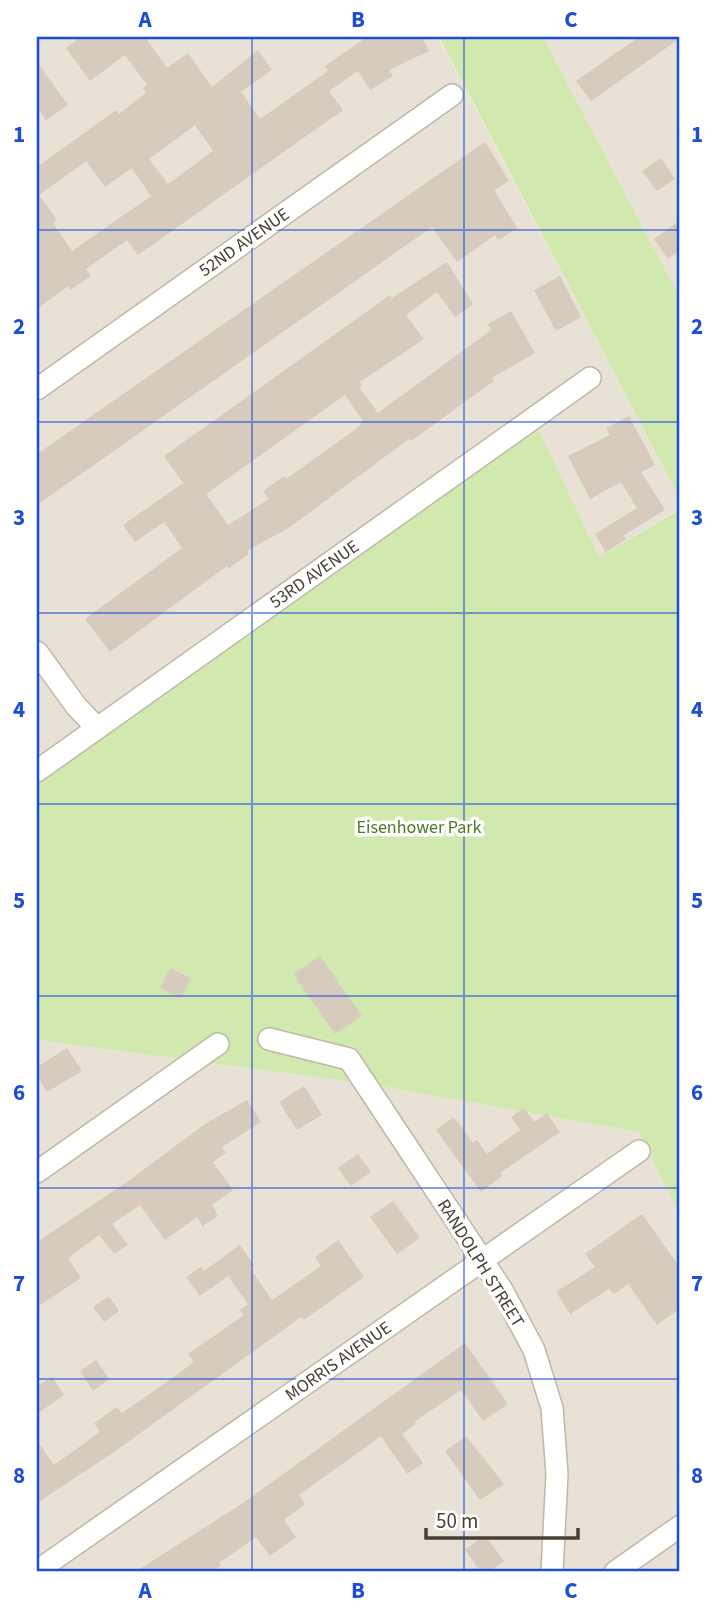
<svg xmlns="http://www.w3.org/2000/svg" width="716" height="1609" font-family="'Source Sans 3',sans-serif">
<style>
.residential{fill:#e8e1d5}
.green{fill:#d1e9af}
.building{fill:#d6cbbc;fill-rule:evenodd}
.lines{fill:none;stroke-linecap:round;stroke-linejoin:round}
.minor-casing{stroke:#c0b7a9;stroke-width:24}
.minor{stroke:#fff;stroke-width:21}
.grid{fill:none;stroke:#1d4ed8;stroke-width:2;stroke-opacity:0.55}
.labels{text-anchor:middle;stroke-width:7;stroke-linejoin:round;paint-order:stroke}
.street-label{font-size:18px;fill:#474036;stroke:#fff}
.park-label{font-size:18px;fill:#497b27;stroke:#fff}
.neatline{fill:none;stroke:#1d4ed8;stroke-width:2.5}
.grid-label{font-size:23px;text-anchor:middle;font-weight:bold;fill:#1d4ed8}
</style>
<rect width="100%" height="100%" fill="#f4f0e7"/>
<path class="residential" d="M 37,37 L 438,37 L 679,497 L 679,509 L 599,557 L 536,425 L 37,779 Z
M 543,37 L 679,37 L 679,296 Z
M 37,1040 L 368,1084 L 640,1132 L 679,1213 L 679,1572 L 37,1572 Z"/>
<path class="green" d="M 439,37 L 543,37 L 679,296 L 679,497 Z
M 536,424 L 599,557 L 679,510 L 679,1213 L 639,1132 L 368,1084 L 37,1040 L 37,779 Z"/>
<path class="building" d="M 81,37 L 145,37 L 167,68 L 188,53 L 212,87 L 258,50 L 272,70 L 241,92 L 260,119 L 328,71 L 325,66 L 367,37 L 422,37 L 429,51 L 389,70 L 393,76 L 370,90 L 358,71 L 329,91 L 343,110 L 138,255 L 127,240 L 86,269 L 91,276 L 70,290 L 68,286 L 37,309 L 37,167 L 116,110 L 119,114 L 146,93 L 143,88 L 147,85 L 125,55 L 90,81 L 66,48 ZM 195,125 L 213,151 L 168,184 L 149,159 ZM 86,161 L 105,187 L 132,168 L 151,196 L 72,251 L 53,223 L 57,220 L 39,195 Z
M 639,37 L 679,39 L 591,101 L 576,81 Z
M 37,62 L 68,105 L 46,120 L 37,107 Z
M 485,142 L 509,181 L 494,190 L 517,228 L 498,240 L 495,235 L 457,262 L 432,227 L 37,505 L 37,454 Z
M 661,158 L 675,179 L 657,191 L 642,171 Z
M 679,221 L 679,251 L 668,259 L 654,239 Z
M 447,262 L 473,304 L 455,317 L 437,292 L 406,315 L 424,339 L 360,382 L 362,385 L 359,387 L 378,413 L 491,330 L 488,324 L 511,311 L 535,353 L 492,378 L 494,381 L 411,441 L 409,439 L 290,527 L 247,551 L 249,554 L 229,568 L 227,566 L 110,652 L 85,619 L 182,548 L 164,522 L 135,542 L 123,525 L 183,483 L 164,456 L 390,295 L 392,298 ZM 345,395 L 363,421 L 356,429 L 286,479 L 284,476 L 263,491 L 269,499 L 228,525 L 206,494 Z
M 560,276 L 581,317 L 556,331 L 534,290 Z
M 629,416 L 655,465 L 641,472 L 665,510 L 624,535 L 626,539 L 606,552 L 595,534 L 637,508 L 621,482 L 590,499 L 568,456 L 610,435 L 606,428 Z
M 320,956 L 362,1016 L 335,1034 L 293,974 Z
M 170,968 L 191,978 L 181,998 L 160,988 Z
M 67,1048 L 82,1071 L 47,1092 L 37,1075 L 37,1067 Z
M 304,1086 L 322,1115 L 297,1130 L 279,1102 Z
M 247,1100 L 261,1122 L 222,1147 L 226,1153 L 213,1162 L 233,1190 L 212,1205 L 218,1216 L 202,1226 L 197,1217 L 165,1240 L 140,1205 L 112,1224 L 128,1245 L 114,1254 L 99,1235 L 68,1258 L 81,1278 L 37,1307 L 37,1242 L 127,1182 L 205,1124 Z
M 524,1108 L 534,1122 L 547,1113 L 560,1132 L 500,1173 L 502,1176 L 481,1192 L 436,1130 L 454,1117 L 473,1143 L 477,1140 L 487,1154 L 520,1130 L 511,1117 Z
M 358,1154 L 371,1172 L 351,1186 L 338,1168 Z
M 393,1201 L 420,1238 L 397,1254 L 370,1217 Z
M 642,1214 L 679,1266 L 679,1309 L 657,1325 L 628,1284 L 614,1294 L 609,1289 L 570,1314 L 556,1292 L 595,1267 L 585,1254 Z
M 338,1240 L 364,1277 L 304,1320 L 301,1317 L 114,1452 L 37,1503 L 37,1440 L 54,1465 L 100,1432 L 94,1423 L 117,1407 L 122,1413 L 174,1377 L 194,1362 L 188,1354 L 244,1315 L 240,1310 L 248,1304 L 228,1276 L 200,1296 L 186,1277 L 201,1267 L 204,1271 L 240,1245 L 254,1265 L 250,1268 L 272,1300 L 321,1266 L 315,1257 Z
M 109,1296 L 119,1311 L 104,1322 L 93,1307 Z
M 465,1343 L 508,1404 L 483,1421 L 461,1390 L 414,1422 L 415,1424 L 402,1434 L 423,1463 L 407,1474 L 381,1436 L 299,1495 L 305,1504 L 284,1520 L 296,1537 L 270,1556 L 256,1537 L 219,1563 L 221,1566 L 211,1572 L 135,1572 L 243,1503 Z
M 96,1360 L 109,1379 L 93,1391 L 80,1371 Z
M 52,1377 L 64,1395 L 37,1414 L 37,1387 Z
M 466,1436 L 504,1484 L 480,1500 L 445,1451 Z
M 485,1535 L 504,1561 L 489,1572 L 481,1572 L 465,1550 Z"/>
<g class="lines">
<defs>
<path id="minor" d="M 37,389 L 452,95
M 37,652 L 76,706 L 97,728
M 37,771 L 590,378
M 269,1039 L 349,1059 L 502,1290 L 534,1350 L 552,1408 L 557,1474 L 552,1572
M 37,1172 L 218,1044
M 37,1571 L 639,1151
M 615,1572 L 679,1527"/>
</defs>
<use href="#minor" class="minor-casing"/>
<use href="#minor" class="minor"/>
</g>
<path class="grid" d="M 252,37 L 252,1572M 464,37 L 464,1572M 37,230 L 679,230M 37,422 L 679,422M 37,613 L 679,613M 37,804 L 679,804M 37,996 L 679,996M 37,1188 L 679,1188M 37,1379 L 679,1379"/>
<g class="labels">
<g class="street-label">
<text transform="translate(244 242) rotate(-35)" y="6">52ND AVENUE</text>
<text transform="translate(314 574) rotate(-35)" y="6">53RD AVENUE</text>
<text transform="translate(481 1263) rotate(58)" y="6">RANDOLPH STREET</text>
<text transform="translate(338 1361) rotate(-35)" y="6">MORRIS AVENUE</text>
</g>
<g class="park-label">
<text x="419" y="833">Eisenhower Park</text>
</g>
</g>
<rect width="716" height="1609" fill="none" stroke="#ffffff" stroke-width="77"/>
<path d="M426 1528v10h152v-10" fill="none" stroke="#474036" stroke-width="3.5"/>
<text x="436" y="1528" font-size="21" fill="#474036" stroke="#ffffff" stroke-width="5" paint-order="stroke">50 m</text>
<rect x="38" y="38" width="640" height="1532" class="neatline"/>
<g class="grid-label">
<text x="145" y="27">A</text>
<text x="358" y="27">B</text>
<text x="571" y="27">C</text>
<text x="19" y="142">1</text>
<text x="697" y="142">1</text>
<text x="19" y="334">2</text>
<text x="697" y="334">2</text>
<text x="19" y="525">3</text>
<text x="697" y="525">3</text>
<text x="19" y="717">4</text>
<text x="697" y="717">4</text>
<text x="19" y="908">5</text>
<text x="697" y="908">5</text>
<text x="19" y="1100">6</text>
<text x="697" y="1100">6</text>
<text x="19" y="1291">7</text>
<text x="697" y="1291">7</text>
<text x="19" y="1483">8</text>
<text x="697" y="1483">8</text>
<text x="145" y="1598">A</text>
<text x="358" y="1598">B</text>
<text x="571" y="1598">C</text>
</g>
</svg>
